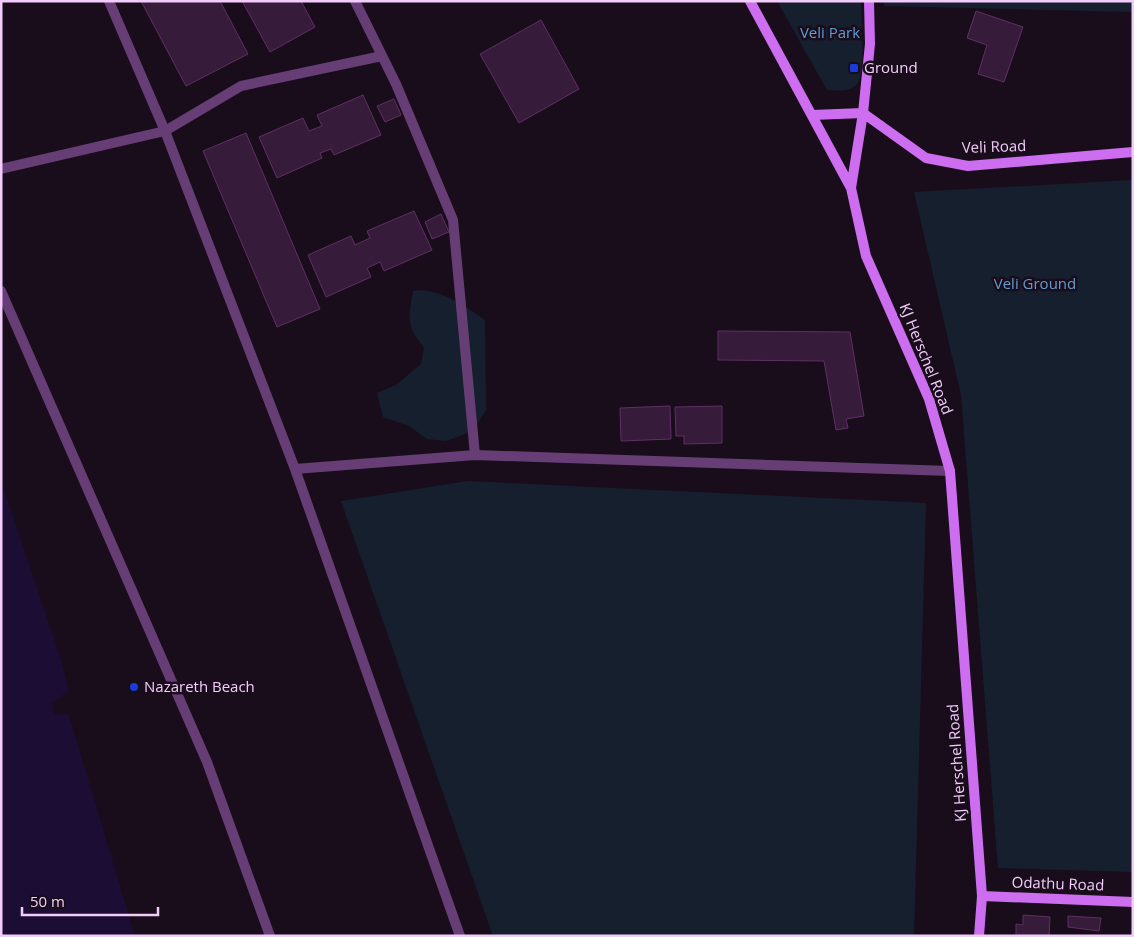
<svg xmlns="http://www.w3.org/2000/svg" width="1134" height="937" font-family="'Open Sans',sans-serif">
<style>
.green{fill:#161f2e}
.water{fill:#1b0d34}
.building{fill:#371b3a;stroke:#5f3063}
.lines{fill:none;stroke-linecap:round;stroke-linejoin:round}
.street{stroke:#673d75;stroke-width:10}
.secondary{stroke:#cd6df0;stroke-width:10}
.poi-dot{fill:#173cdb;stroke:#190d1b;stroke-width:2}
.labels{text-anchor:middle;stroke-width:5;stroke-linejoin:round;paint-order:stroke}
.park-label{font-size:15px;fill:#619dd1;stroke:#190d1b}
.poi-label{font-size:15px;fill:#f2ccfa;stroke:#190d1b;text-anchor:start}
.street-label{font-size:15px;fill:#f2ccfa;stroke:#190d1b}
</style>
<rect width="100%" height="100%" fill="#190d1b"/>
<path class="green" d="M 777,1 L 861,1 C 861,17 866,74 857,84 C 849,93 837,90 827,90 Z
M 884,1 L 1133,1 L 1133,12 L 884,6 Z
M 1133,180 L 1133,872 L 998,868 L 961,395 L 914,192 Z
M 422,290 C 449,294 463,305 485,320 L 486,410 L 473,431 L 446,441 L 427,439 L 409,426 L 383,417 L 377,393 L 396,385 L 421,364 L 424,347 C 405,326 409,317 413,291 Z
M 468,481 L 926,503 L 914,936 L 493,936 L 341,501 Z"/>
<path class="water" d="M 1,481 L 59,653 L 69,691 L 52,703 L 54,714 L 69,715 L 135,936 L 1,936 Z"/>
<path class="building" d="M 141,1 L 220,1 L 248,54 L 186,86 Z
M 242,1 L 301,1 L 315,27 L 270,52 Z
M 976,11 L 1023,27 L 1004,82 L 978,74 L 987,45 L 967,38 Z
M 541,20 L 579,89 L 519,123 L 480,54 Z
M 363,95 L 381,135 L 334,155 L 331,149 L 320,153 L 322,158 L 277,178 L 259,137 L 303,118 L 309,131 L 322,126 L 317,115 Z
M 394,99 L 401,115 L 385,122 L 377,106 Z
M 246,133 L 320,309 L 277,327 L 203,151 Z
M 414,211 L 432,250 L 384,271 L 380,262 L 367,268 L 371,277 L 326,297 L 308,255 L 351,236 L 355,245 L 370,238 L 367,231 Z
M 441,214 L 449,232 L 432,239 L 425,222 Z
M 718,331 L 850,332 L 864,416 L 846,419 L 848,428 L 836,430 L 824,361 L 718,360 Z
M 670,406 L 671,439 L 621,441 L 620,408 Z
M 722,406 L 722,443 L 684,444 L 684,436 L 676,436 L 675,407 Z
M 1023,915 L 1050,917 L 1049,936 L 1016,936 L 1016,924 L 1023,925 Z
M 1068,916 L 1101,918 L 1099,931 L 1068,927 Z"/>
<g class="lines">
<path class="street" d="M 109,1 L 165,131 L 295,469 L 460,936
M 355,1 L 396,84 L 453,220 L 475,455
M 1,169 L 165,131 L 241,86 L 382,56
M 1,291 L 207,762 L 270,936
M 295,469 L 475,455 L 950,471"/>
<path class="secondary" d="M 750,1 L 851,188 L 866,256 L 929,399 L 950,471 L 982,896 L 979,936
M 812,115 L 863,113 L 926,158 L 968,166 L 1133,152
M 851,188 L 863,113 L 870,44 L 869,1
M 982,896 L 1133,902"/>
</g>
<g class="poi-dot">
<rect x="849" y="63" width="10" height="10" rx="2.5"/>
<circle cx="134" cy="687" r="5"/>
</g>
<g class="labels">
<g class="park-label">
<text x="830" y="38">Veli Park</text>
<text x="1035" y="289">Veli Ground</text>
</g>
<g class="poi-label">
<text x="864" y="73">Ground</text>
<text x="144" y="692">Nazareth Beach</text>
</g>
<g class="street-label">
<text transform="translate(994 147) rotate(-2)" y="5">Veli Road</text>
<text transform="translate(926 359) rotate(68)" y="5">KJ Herschel Road</text>
<text transform="translate(957 763) rotate(-94)" y="5">KJ Herschel Road</text>
<text transform="translate(1058 884) rotate(2)" y="5">Odathu Road</text>
</g>
</g>
<rect width="1134" height="937" fill="none" stroke="#f2ccfa" stroke-width="5"/>
<path d="M22 907v8h136v-8" fill="none" stroke="#f2ccfa" stroke-width="2.5"/>
<text x="30" y="907" font-size="15" fill="#f2ccfa" stroke="#190d1b" stroke-width="4" paint-order="stroke">50 m</text>
</svg>
